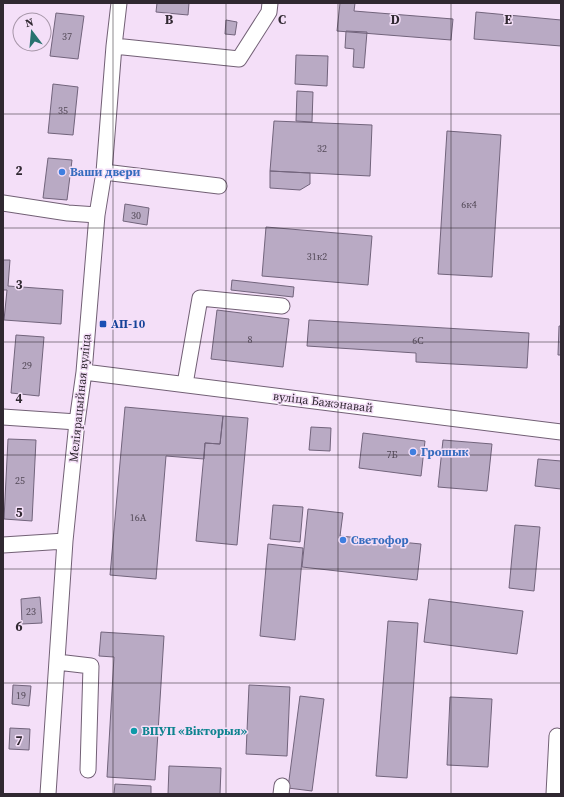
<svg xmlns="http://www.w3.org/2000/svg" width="564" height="797" font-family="'Source Serif 4',serif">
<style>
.building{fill:#b9aac4;stroke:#72647c}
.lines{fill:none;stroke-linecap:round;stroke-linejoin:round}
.minor-casing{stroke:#726075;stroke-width:17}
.minor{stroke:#fff;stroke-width:15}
.grid{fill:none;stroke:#302831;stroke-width:1;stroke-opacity:0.55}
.shop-dot{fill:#3f7fe0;stroke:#f4dff8;stroke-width:1.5}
.transit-dot{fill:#1a4fb4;stroke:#f4dff8;stroke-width:1.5}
.culture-dot{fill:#0f9aa8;stroke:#f4dff8;stroke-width:1.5}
.labels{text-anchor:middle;stroke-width:3;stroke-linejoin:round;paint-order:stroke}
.number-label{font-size:10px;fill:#524856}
.shop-label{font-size:12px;font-weight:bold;fill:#366cbe;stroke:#f4dff8;text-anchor:start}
.transit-label{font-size:12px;font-weight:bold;fill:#164399;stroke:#f4dff8;text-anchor:start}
.street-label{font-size:12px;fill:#302831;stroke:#f4dff8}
.culture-label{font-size:12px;font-weight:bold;fill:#0d838f;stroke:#f4dff8;text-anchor:start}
.grid-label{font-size:13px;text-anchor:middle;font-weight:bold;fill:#302831;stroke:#f4dff8;stroke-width:3;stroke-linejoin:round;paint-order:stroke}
</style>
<rect width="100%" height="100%" fill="#f4dff8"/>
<path class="building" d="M 157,3 L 189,3 L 188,15 L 156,12 Z
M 340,3 L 355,3 L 354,11 L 453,19 L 451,40 L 337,31 Z
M 476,12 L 561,20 L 561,46 L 474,39 Z
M 56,13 L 84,16 L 78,59 L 50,56 Z
M 226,20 L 237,22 L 235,35 L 225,34 Z
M 346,31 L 367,32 L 364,68 L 353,67 L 354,49 L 345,48 Z
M 296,55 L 328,56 L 327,86 L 295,84 Z
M 53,84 L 78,87 L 73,135 L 48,133 Z
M 297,91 L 313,92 L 312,122 L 296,121 Z
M 274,121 L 372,125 L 370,176 L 270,171 Z
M 447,131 L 501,135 L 492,277 L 438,274 Z
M 48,158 L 72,160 L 67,200 L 43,198 Z
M 270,171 L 310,173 L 310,184 L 300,190 L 270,188 Z
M 125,204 L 149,208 L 147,225 L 123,221 Z
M 266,227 L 372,236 L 368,285 L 262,276 Z
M 3,260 L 10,260 L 8,286 L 63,290 L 61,324 L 4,320 L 7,290 L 3,290 Z
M 232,280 L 294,287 L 293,297 L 231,290 Z
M 217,310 L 289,319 L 283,367 L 211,359 Z
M 309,320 L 529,333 L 527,368 L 416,362 L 416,353 L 307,346 Z
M 559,326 L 561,326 L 561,355 L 558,355 Z
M 16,335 L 44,337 L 39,396 L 11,393 Z
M 125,407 L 223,416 L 220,444 L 205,443 L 204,459 L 166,456 L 156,579 L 110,575 Z
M 223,416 L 248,418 L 237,545 L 196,541 L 205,443 L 220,444 Z
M 311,427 L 331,428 L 330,451 L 309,450 Z
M 363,433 L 425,441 L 421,476 L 359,468 Z
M 8,439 L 36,440 L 32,521 L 4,519 Z
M 443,440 L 492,444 L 487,491 L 438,487 Z
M 538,459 L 561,461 L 561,489 L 535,486 Z
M 273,505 L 303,507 L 300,542 L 270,539 Z
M 308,509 L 343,513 L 340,536 L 421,544 L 417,580 L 302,567 Z
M 515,525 L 540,527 L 534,591 L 509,588 Z
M 268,544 L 303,548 L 295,640 L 260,636 Z
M 40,597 L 42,623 L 22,624 L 21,599 Z
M 429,599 L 523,611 L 517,654 L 424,642 Z
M 388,621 L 418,623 L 407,778 L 376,776 Z
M 101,632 L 164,636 L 155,780 L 107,777 L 114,657 L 99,656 Z
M 13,685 L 31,686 L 29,706 L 12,704 Z
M 249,685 L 290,687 L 287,756 L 246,754 Z
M 300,696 L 324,699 L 312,791 L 288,788 Z
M 450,697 L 492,699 L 488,767 L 447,765 Z
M 10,728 L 30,729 L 29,750 L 9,749 Z
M 169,766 L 221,768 L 220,794 L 168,794 Z
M 115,784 L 151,786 L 151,794 L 114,794 Z"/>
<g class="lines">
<defs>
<path id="minor" d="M 114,46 L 239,59 L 269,12 L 270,3
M 104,172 L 219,186
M 3,203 L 68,213 L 97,215
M 84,372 L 561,432
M 185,384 L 200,298 L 282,306
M 3,417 L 77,422
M 3,545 L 65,541
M 57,662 L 91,666 L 88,770
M 48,794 L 65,541 L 77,422 L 84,372 L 97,215 L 104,172 L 114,46 L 119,3
M 281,794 L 282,786
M 554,794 L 557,736"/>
</defs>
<use href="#minor" class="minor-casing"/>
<use href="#minor" class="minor"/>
</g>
<path class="grid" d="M 113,3 L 113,794M 226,3 L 226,794M 338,3 L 338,794M 451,3 L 451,794M 3,114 L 561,114M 3,228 L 561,228M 3,342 L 561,342M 3,455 L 561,455M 3,569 L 561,569M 3,683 L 561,683"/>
<g class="shop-dot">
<circle cx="62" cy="172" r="4"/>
<circle cx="413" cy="452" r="4"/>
<circle cx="343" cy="540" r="4"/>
</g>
<rect class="transit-dot" x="99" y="320" width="8" height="8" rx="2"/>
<circle class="culture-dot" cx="134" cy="731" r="4"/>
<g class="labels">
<g class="number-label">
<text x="67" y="40">37</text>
<text x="63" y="114">35</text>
<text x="322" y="152">32</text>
<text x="469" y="208">6к4</text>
<text x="136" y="219">30</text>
<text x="317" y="260">31к2</text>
<text x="250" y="343">8</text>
<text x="418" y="344">6С</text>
<text x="27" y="369">29</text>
<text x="392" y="458">7Б</text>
<text x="20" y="484">25</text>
<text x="138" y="521">16А</text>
<text x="31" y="615">23</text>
<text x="21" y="699">19</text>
</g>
<g class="shop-label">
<text x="70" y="176">Ваши двери</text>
<text x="421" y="456">Грошык</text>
<text x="351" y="544">Светофор</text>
</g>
<g class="transit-label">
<text x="111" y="328">АП-10</text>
</g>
<g class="street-label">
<text transform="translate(80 398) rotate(-84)" y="4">Меліярацыйная вуліца</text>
<text transform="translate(323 402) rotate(7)" y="4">вуліца Бажэнавай</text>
</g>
<g class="culture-label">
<text x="142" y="735">ВПУП «Вікторыя»</text>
</g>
</g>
<g class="grid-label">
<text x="169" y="24">B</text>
<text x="282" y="24">C</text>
<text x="395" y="24">D</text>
<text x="508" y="24">E</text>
<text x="19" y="175">2</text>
<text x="19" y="289">3</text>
<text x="19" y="403">4</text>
<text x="19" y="517">5</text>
<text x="19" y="631">6</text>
<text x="19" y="745">7</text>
</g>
<rect width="564" height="797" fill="none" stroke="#302831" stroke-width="8"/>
<g transform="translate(32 32) rotate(344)"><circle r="19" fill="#f4dff8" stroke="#a696a8"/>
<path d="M0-3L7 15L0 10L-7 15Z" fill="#28726f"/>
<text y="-6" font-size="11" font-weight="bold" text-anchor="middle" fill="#302831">N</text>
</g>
</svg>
